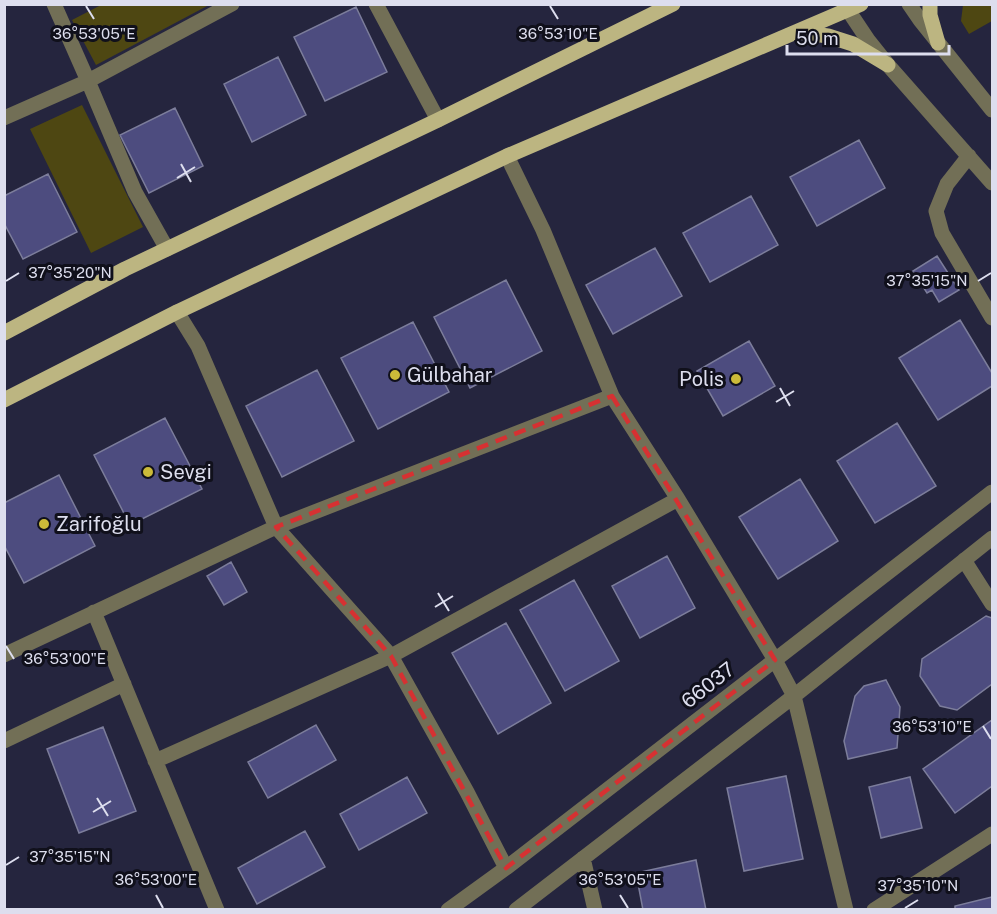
<svg xmlns="http://www.w3.org/2000/svg" width="997" height="914" font-family="'Public Sans',sans-serif">
<style>
.green{fill:#4e4712}
.building{fill:#4d4c7f;stroke:#7c7d9b;stroke-width:1.5}
.lines{fill:none;stroke-linecap:round;stroke-linejoin:round}
.minor{stroke:#726f56;stroke-width:15}
.major{stroke:#bcb581;stroke-width:15}
.marked{fill:none;stroke:#d63132;stroke-width:4.5;stroke-dasharray:12 8;stroke-linejoin:round}
.ticks{fill:none;stroke:#dddeee;stroke-width:2}
.poi-dot{fill:#cbba39;stroke:#10101b;stroke-width:2}
.labels{text-anchor:middle;stroke-width:6;stroke-linejoin:round;paint-order:stroke}
.poi-label{font-size:20px;fill:#dddeee;stroke:#10101b;text-anchor:start}
.street-label{font-size:20px;fill:#dddeee;stroke:#10101b}
.ticks-label{font-size:15px;text-anchor:middle;fill:#dddeee;stroke:#10101b;stroke-width:6;stroke-linejoin:round;paint-order:stroke}
</style>
<rect width="100%" height="100%" fill="#25253e"/>
<path class="green" d="M 101,5 L 101,4 L 209,5 L 96,65 L 72,20 Z
M 963,5 L 992,5 L 992,21 L 969,34 L 961,21 Z
M 82,105 L 143,227 L 91,253 L 30,129 Z"/>
<path class="building" d="M 356,7 L 387,72 L 325,101 L 294,37 Z
M 278,57 L 306,115 L 252,142 L 224,84 Z
M 175,108 L 203,166 L 149,193 L 120,135 Z
M 859,140 L 885,188 L 817,226 L 790,177 Z
M 48,174 L 77,232 L 23,259 L 4,223 L 4,196 Z
M 751,196 L 778,245 L 710,282 L 683,233 Z
M 655,248 L 682,296 L 613,334 L 586,285 Z
M 937,256 L 959,290 L 939,302 L 932,290 L 927,293 L 913,271 Z
M 506,280 L 542,351 L 470,388 L 434,317 Z
M 960,320 L 992,373 L 992,386 L 938,420 L 899,358 Z
M 413,322 L 449,392 L 378,429 L 341,358 Z
M 749,341 L 775,386 L 723,416 L 697,371 Z
M 317,370 L 354,441 L 282,477 L 246,406 Z
M 165,418 L 202,489 L 130,525 L 94,455 Z
M 897,423 L 936,486 L 875,523 L 837,461 Z
M 59,475 L 95,546 L 24,583 L 4,545 L 4,503 Z
M 800,479 L 838,541 L 778,579 L 739,517 Z
M 667,556 L 695,608 L 640,638 L 612,586 Z
M 231,562 L 247,592 L 224,605 L 207,576 Z
M 574,580 L 619,661 L 565,691 L 520,610 Z
M 986,616 L 992,618 L 992,684 L 957,710 L 940,706 L 920,676 L 922,659 Z
M 506,623 L 551,703 L 498,734 L 452,653 Z
M 886,680 L 900,707 L 897,748 L 848,759 L 844,741 L 855,696 L 864,686 Z
M 992,720 L 992,786 L 955,813 L 923,769 Z
M 316,725 L 336,760 L 268,798 L 248,762 Z
M 103,727 L 136,811 L 79,833 L 47,749 Z
M 786,776 L 803,859 L 744,871 L 727,788 Z
M 407,777 L 427,813 L 359,850 L 340,814 Z
M 910,777 L 922,828 L 881,838 L 869,787 Z
M 305,831 L 325,867 L 257,904 L 238,868 Z
M 696,860 L 706,910 L 643,910 L 636,873 Z
M 992,897 L 992,910 L 955,910 L 955,906 Z"/>
<g class="lines">
<path class="minor" d="M 54,4 L 88,81 L 135,192 L 167,249
M 376,4 L 438,120
M 844,4 L 868,40 L 888,65 L 992,183
M 909,4 L 920,20 L 992,110
M 4,118 L 88,81 L 232,4
M 969,156 L 947,184 L 936,211 L 942,233 L 992,318
M 177,312 L 198,346 L 276,527 L 391,656 L 467,792 L 506,868
M 612,396 L 678,499 L 775,660 L 794,696 L 846,910
M 964,560 L 992,604
M 94,612 L 217,910
M 4,655 L 276,527 L 612,396 L 543,230 L 507,156
M 4,741 L 124,684
M 155,761 L 391,656 L 678,499
M 583,858 L 595,910
M 448,910 L 506,868 L 992,492
M 516,910 L 794,696 L 992,538
M 874,910 L 992,834"/>
<path class="major" d="M 930,4 L 930,15 L 938,43
M 798,32 L 828,36 L 853,44 L 888,65
M 4,333 L 125,269 L 438,120 L 673,4
M 4,400 L 177,312 L 507,156 L 861,4"/>
</g>
<path class="marked" d="M 612,396 L 775,660 L 506,868 L 391,656 L 276,527 Z"/>
<path class="ticks" d="M 86,6 L 94,19M 550,6 L 558,19M 181,164 L 191,182M 177,178 L 195,167M 6,281 L 19,273M 978,281 L 991,273M 780,388 L 790,406M 776,402 L 794,391M 438,593 L 449,611M 435,607 L 453,596M 6,646 L 14,659M 983,726 L 991,739M 97,798 L 108,816M 93,812 L 111,801M 6,865 L 19,857M 156,895 L 163,908M 620,895 L 628,908M 905,908 L 918,900"/>
<g class="poi-dot">
<circle cx="395" cy="375" r="6"/>
<circle cx="736" cy="379" r="6"/>
<circle cx="148" cy="472" r="6"/>
<circle cx="44" cy="524" r="6"/>
</g>
<g class="labels">
<g class="poi-label">
<text x="407" y="382">Gülbahar</text>
<text x="724" y="386" text-anchor="end">Polis</text>
<text x="160" y="479">Sevgi</text>
<text x="56" y="531">Zarifoğlu</text>
</g>
<g class="street-label">
<text transform="translate(708 685) rotate(-38)" y="7">66037</text>
</g>
</g>
<g class="ticks-label">
<text x="558" y="39">36°53'10"E</text>
<text x="94" y="39">36°53'05"E</text>
<text x="70" y="278">37°35'20"N</text>
<text x="927" y="286">37°35'15"N</text>
<text x="65" y="664">36°53'00"E</text>
<text x="932" y="732">36°53'10"E</text>
<text x="70" y="862">37°35'15"N</text>
<text x="156" y="885">36°53'00"E</text>
<text x="620" y="885">36°53'05"E</text>
<text x="918" y="891">37°35'10"N</text>
</g>
<rect width="997" height="914" fill="none" stroke="#dddeee" stroke-width="12"/>
<path d="M787 45v9h162v-9" fill="none" stroke="#dddeee" stroke-width="3"/>
<text x="796" y="45" font-size="18" fill="#dddeee" stroke="#10101b" stroke-width="4.5" paint-order="stroke">50 m</text>
</svg>
